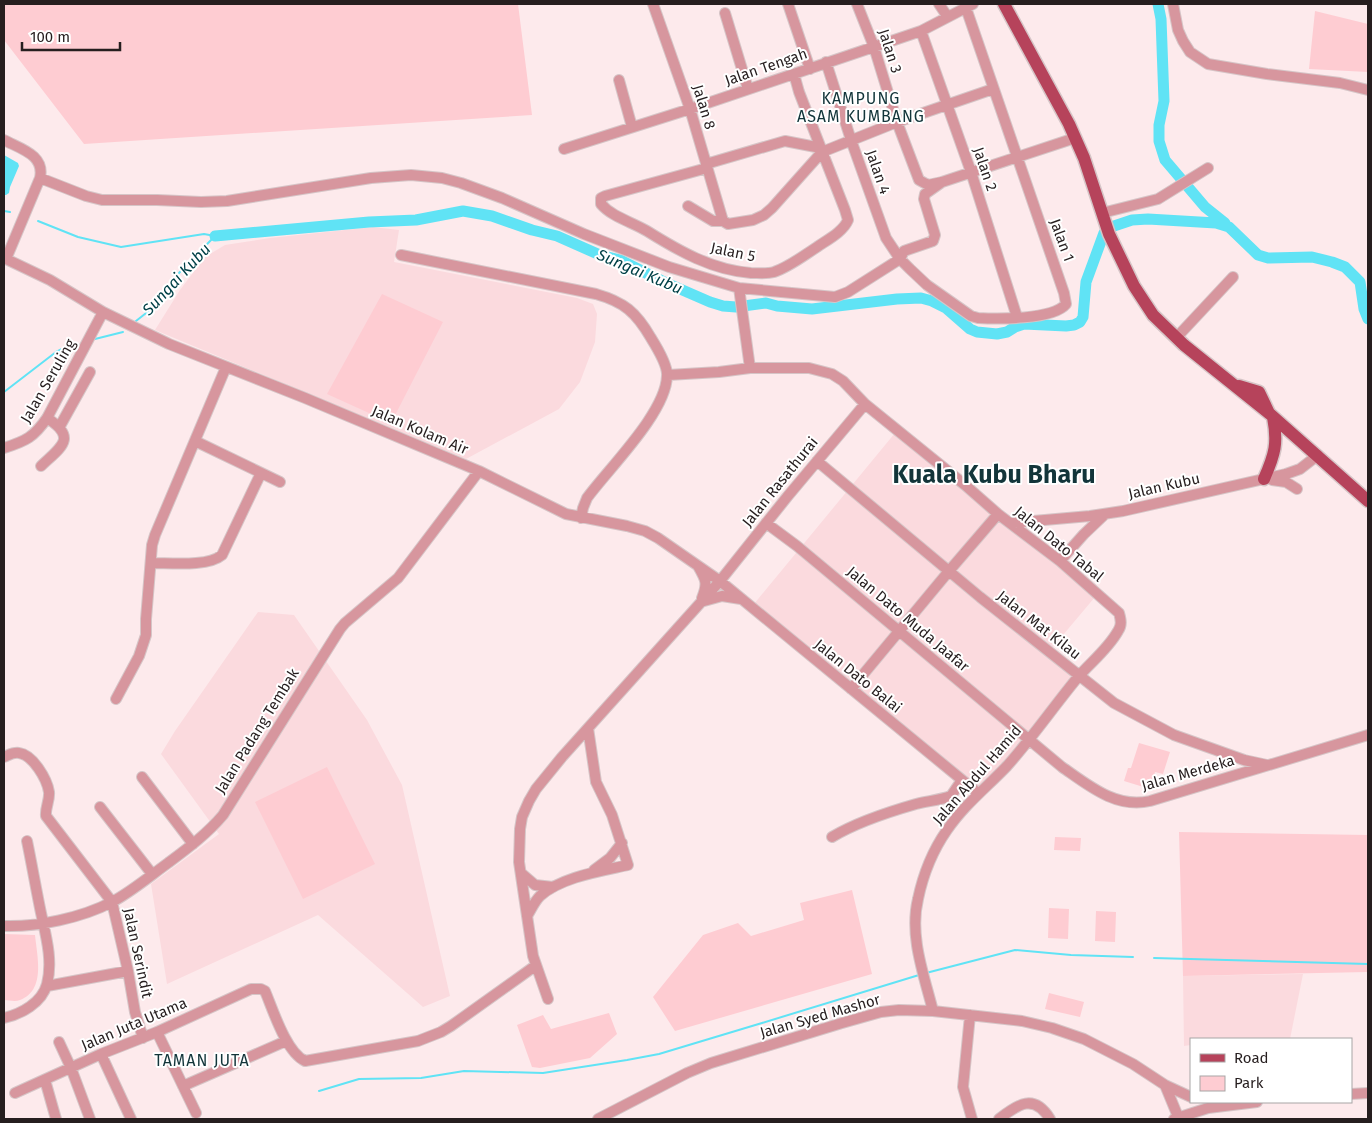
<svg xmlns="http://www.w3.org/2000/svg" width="1372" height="1123" font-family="'Fira Sans',sans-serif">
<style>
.built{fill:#fbdade}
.green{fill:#feccd2}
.water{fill:#60e3f5}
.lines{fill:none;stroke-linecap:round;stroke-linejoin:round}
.stream{stroke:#60e3f5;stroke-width:2}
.river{stroke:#60e3f5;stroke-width:11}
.minor-casing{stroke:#d6c5c7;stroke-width:12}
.major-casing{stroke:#d6c5c7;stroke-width:15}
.minor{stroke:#d7969e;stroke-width:10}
.major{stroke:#b6435b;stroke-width:12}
.labels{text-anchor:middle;stroke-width:4;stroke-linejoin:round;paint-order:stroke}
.street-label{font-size:15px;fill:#261e1f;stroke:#fff}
.neighbourhood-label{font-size:16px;letter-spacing:1px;fill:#13353a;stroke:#fff}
.water-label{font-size:16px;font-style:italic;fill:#004047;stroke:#fff}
.town-label{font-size:25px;font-weight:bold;fill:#13353a;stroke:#fff}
</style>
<rect width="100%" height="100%" fill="#fdeaec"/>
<path class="built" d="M 373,227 L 399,230 L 394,262 L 577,298 L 593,304 L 597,314 L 595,342 L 580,382 L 559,409 L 466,459 L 155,330 L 180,290 L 205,257 L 225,245 L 270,238 Z
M 895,433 L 1057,565 L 1095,597 L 1047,654 L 1074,676 L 1023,741 L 993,775 L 978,788 L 754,604 Z
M 258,612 L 294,615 L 367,720 L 402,785 L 450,996 L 423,1007 L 318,915 L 167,984 L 151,884 L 219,834 L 161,754 L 175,731 Z
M 1303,974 L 1290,1039 L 1191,1039 L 1191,1045 L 1184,1046 L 1183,976 Z"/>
<path class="green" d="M 4,4 L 518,4 L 532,115 L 84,144 L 4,40 Z
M 1315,11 L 1368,24 L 1368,72 L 1309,69 Z
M 382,294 L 443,322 L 391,423 L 327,394 Z
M 1139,743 L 1170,752 L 1163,774 L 1155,772 L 1150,789 L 1124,781 L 1128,768 L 1131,768 Z
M 327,767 L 375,864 L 303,899 L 255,802 Z
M 1179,832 L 1368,835 L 1368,972 L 1183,976 Z
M 1055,837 L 1081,838 L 1080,851 L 1054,850 Z
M 852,890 L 872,974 L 675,1031 L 653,997 L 703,935 L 738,923 L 751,936 L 804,920 L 800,903 Z
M 1049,908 L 1069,909 L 1068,939 L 1048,938 Z
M 1096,911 L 1116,912 L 1115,942 L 1095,941 Z
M 4,934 L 35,935 C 37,956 46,990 20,1000 C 15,1002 9,1000 4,1000 Z
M 1049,993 L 1084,1002 L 1080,1017 L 1045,1009 Z
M 609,1013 L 617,1034 L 590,1058 L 540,1068 L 532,1067 L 517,1025 L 543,1015 L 551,1029 Z"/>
<path class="water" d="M 4,155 L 18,163 L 19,166 L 10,187 L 9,193 L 6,195 L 4,195 Z"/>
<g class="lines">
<path class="stream" d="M 4,211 L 10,212
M 38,221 L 78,237 L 121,247 L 204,234 L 215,236
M 136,321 L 155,306 L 179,273 L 214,237
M 95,339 L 123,332
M 4,392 L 56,352 L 72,344
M 1154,958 L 1368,964
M 926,973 L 1015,950 L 1071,955 L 1133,957
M 319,1091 L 359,1079 L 421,1078 L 464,1071 L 543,1073 L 627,1060 L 659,1054 L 762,1023 L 919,975"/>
<path class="river" d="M 1158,4 L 1161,19 L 1164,101 L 1159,125 L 1159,141 L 1165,160 L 1205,207 L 1225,223
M 1114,226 L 1132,220 L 1148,219 L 1216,223 L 1229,227 L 1258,255 L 1268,258 L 1312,257 L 1332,262 L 1345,267 L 1360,282 L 1364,309 L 1368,319
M 215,236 L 369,222 L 416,220 L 463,211 L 492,216 L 532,230 L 557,236 L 600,255 L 620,260 L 664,282 L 710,302 L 723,306 L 736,307 L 766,303 L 777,306 L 812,309 L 897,299 L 921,298 L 932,301 L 946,308 L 970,329 L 977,332 L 997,334 L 1007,332 L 1015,327 L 1024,324 L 1066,326 L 1074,325 L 1080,322 L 1083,317 L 1086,282 L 1104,233"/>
<defs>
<path id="minor" d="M 653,4 L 690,109 L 723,221
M 788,4 L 810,69
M 857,4 L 874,47 L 897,122 L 919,180 L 928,185 L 942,182 L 1075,138
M 939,4 L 947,16
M 1173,4 L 1178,30 L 1183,41 L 1190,52 L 1208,64 L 1267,74 L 1340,83 L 1368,90
M 725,13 L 748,89
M 921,31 L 971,172 L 1017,317
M 826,62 L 851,140 L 886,238 L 900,259 L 910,269 L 927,285 L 971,316 L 978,318 C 997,319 1053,320 1066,304 L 1064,293 L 966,8
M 619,80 L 632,127
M 4,140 C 21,149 45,155 40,178 L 6,259
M 564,149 L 690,109 L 921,31 L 973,4
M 706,164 L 785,141 L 821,148
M 707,168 L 605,196 L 601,198 L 601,204 C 612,217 632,222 647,231 C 679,251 712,270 751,273 C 759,273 767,274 774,272 C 789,267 803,256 817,247 C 827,240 843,232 848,220 L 845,210 L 799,92 L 794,74
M 40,178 L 86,196 L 102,200 L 157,200 L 201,202 L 227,201 L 371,178 L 411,175 L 442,178 L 461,183 L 502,198 L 584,234 L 669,267 L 739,288 L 835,297 L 848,292 L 900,259 L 904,251 L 933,241 L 935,235 L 924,199 L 925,194 L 942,182
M 688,206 L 713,221 L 723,221 L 728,224 L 753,220 L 764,215 L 772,208 L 822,152 L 897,122 L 993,89
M 1102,213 L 1158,199 L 1208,168
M 401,255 L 596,294 C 624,302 636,312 651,338 C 656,346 668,366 667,376 C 666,413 608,469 587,498 L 583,508 L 581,518
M 4,258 L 50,280 L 103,312 L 169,344 L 305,398 L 479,471 L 566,514 L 627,526 L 645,531 L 658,538 L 720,581 L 978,793
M 739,288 L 750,368
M 1176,338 L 1233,277
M 668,375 L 719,372 L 750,368 L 809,368 L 832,374 L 843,381 L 865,404 L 965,485 L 998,514 L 1060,561 L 1119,613 C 1121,620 1122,625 1118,631 C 1108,649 1091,662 1078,677 C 1054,706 1032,738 1007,766 C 987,787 964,805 947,830 C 933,850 923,875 918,899 C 909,936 924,975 933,1011
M 60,426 L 90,372
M 195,441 L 280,482
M 4,448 C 26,441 34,437 47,418 L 103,312
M 817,461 L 980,597 L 1114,703 L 1174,735 L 1244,760 L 1267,765
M 41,466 C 61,447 78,438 47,418
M 1272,480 L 1286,482 L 1297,489
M 766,523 L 797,546 L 1062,767 C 1088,785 1116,809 1150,801 L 1368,735
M 1011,523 L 1090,516 L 1123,511 L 1286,474 L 1300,469 L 1318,455
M 1060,561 L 1084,534 L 1104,515
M 152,563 C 171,563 208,567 222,555 L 261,473
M 698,566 C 706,580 708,583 702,598
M 704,601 L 722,596 L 741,599
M 851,689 L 949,571 L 998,514
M 116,699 L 139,656 L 146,635 L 146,619 L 152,545 L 155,535 L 226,367
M 4,757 C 9,755 13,752 19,753 C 33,755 47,779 49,792 C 50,800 45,808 46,816 L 112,902 L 128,971 L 135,1012 L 143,1038
M 142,777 L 193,844
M 100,807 L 152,874
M 832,837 C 857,822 888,812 916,804 C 928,801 940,800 951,796 L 962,780
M 594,870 L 610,858 L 622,843
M 521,873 L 535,885 L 553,887
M 527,916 C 531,910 534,902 540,896 C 561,877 601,871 628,865 L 612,815 L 596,782 L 588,728
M 4,926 C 38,927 81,918 112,902 C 131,892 150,876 168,863 C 188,848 207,834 223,815 L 340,629 L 345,623 L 398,578 L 479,471
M 47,986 L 128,971
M 548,999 L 533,956 L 519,862 L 520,829 L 522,817 L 529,801 L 536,789 L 562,757 L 720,581 L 787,497 L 865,404
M 970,1015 L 963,1087 L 972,1119
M 4,1018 C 21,1014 42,1003 47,984 C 53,961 46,936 41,913 C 36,889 32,865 27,841
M 157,1032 L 196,1113
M 59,1042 L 71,1068 L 90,1119
M 101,1054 L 131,1119
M 45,1080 L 56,1119
M 1165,1085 L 1191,1097
M 183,1086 L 286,1041
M 15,1093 L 101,1054 L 157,1032 L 251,989 L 261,989 L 265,991 C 273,1010 286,1052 305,1061 L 418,1041 L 441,1032 L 451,1026 L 535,966
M 1351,1094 L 1368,1093
M 598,1119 L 687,1073 L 711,1063 L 842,1023 L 881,1012 L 899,1010 L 933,1011 L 1022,1021 L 1052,1028 L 1084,1039 L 1133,1064 L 1165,1085 L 1179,1119
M 999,1119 C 1018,1104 1034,1093 1050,1119
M 1174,1119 L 1208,1108 L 1257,1102"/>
<path id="major" d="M 1004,4 L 1069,124 L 1084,158 L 1109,234 L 1134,286 L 1153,315 L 1184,345 L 1270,414 L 1368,501
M 1239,386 L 1259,392 L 1269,413
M 1264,479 C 1275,454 1278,443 1273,417"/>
</defs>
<use href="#minor" class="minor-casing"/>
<use href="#major" class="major-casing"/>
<use href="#minor" class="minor"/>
<use href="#major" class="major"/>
</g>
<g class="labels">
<g class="street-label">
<text transform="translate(890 51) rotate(72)" y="5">Jalan 3</text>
<text transform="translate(766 67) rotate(-19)" y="5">Jalan Tengah</text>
<text transform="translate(704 107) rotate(73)" y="5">Jalan 8</text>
<text transform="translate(985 169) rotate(71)" y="5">Jalan 2</text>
<text transform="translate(878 172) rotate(71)" y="5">Jalan 4</text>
<text transform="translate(1062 240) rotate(70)" y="5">Jalan 1</text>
<text transform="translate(733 252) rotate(12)" y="5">Jalan 5</text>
<text transform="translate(48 381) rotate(-60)" y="5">Jalan Seruling</text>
<text transform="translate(420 430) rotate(23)" y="5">Jalan Kolam Air</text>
<text transform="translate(780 482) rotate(-51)" y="5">Jalan Rasathurai</text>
<text transform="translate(1164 486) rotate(-13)" y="5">Jalan Kubu</text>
<text transform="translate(1059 544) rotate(39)" y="5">Jalan Dato Tabal</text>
<text transform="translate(908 619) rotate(40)" y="5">Jalan Dato Muda Jaafar</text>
<text transform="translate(1039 625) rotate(38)" y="5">Jalan Mat Kilau</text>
<text transform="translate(858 676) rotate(39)" y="5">Jalan Dato Balai</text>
<text transform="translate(257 731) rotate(-58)" y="5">Jalan Padang Tembak</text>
<text transform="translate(1188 773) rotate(-16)" y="5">Jalan Merdeka</text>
<text transform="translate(977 775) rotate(-49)" y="5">Jalan Abdul Hamid</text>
<text transform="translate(138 953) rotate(78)" y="5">Jalan Serindit</text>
<text transform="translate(820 1016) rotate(-16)" y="5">Jalan Syed Mashor</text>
<text transform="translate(134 1024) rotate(-23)" y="5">Jalan Juta Utama</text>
</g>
<g class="neighbourhood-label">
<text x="861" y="104">KAMPUNG<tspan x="861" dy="18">ASAM KUMBANG</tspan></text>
<text x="202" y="1066">TAMAN JUTA</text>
</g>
<g class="water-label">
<text transform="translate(640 271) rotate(23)" y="6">Sungai Kubu</text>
<text transform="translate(176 279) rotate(-47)" y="6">Sungai Kubu</text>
</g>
<g class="town-label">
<text x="994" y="483">Kuala Kubu Bharu</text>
</g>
</g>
<rect width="1372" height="1123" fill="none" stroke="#261e1f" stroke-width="10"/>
<rect x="1190" y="1038" width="162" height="65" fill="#ffffff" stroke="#a8a5a5"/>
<rect x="1200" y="1054" width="25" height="8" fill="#b6435b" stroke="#a8a5a5"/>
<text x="1234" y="1063" font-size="15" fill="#261e1f">Road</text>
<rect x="1200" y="1076" width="25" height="15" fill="#feccd2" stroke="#a8a5a5"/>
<text x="1234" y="1088" font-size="15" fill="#261e1f">Park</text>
<path d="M22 42v8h98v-8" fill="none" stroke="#261e1f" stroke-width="2.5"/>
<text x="30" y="42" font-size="15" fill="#261e1f" stroke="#ffffff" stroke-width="4" paint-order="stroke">100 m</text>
</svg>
